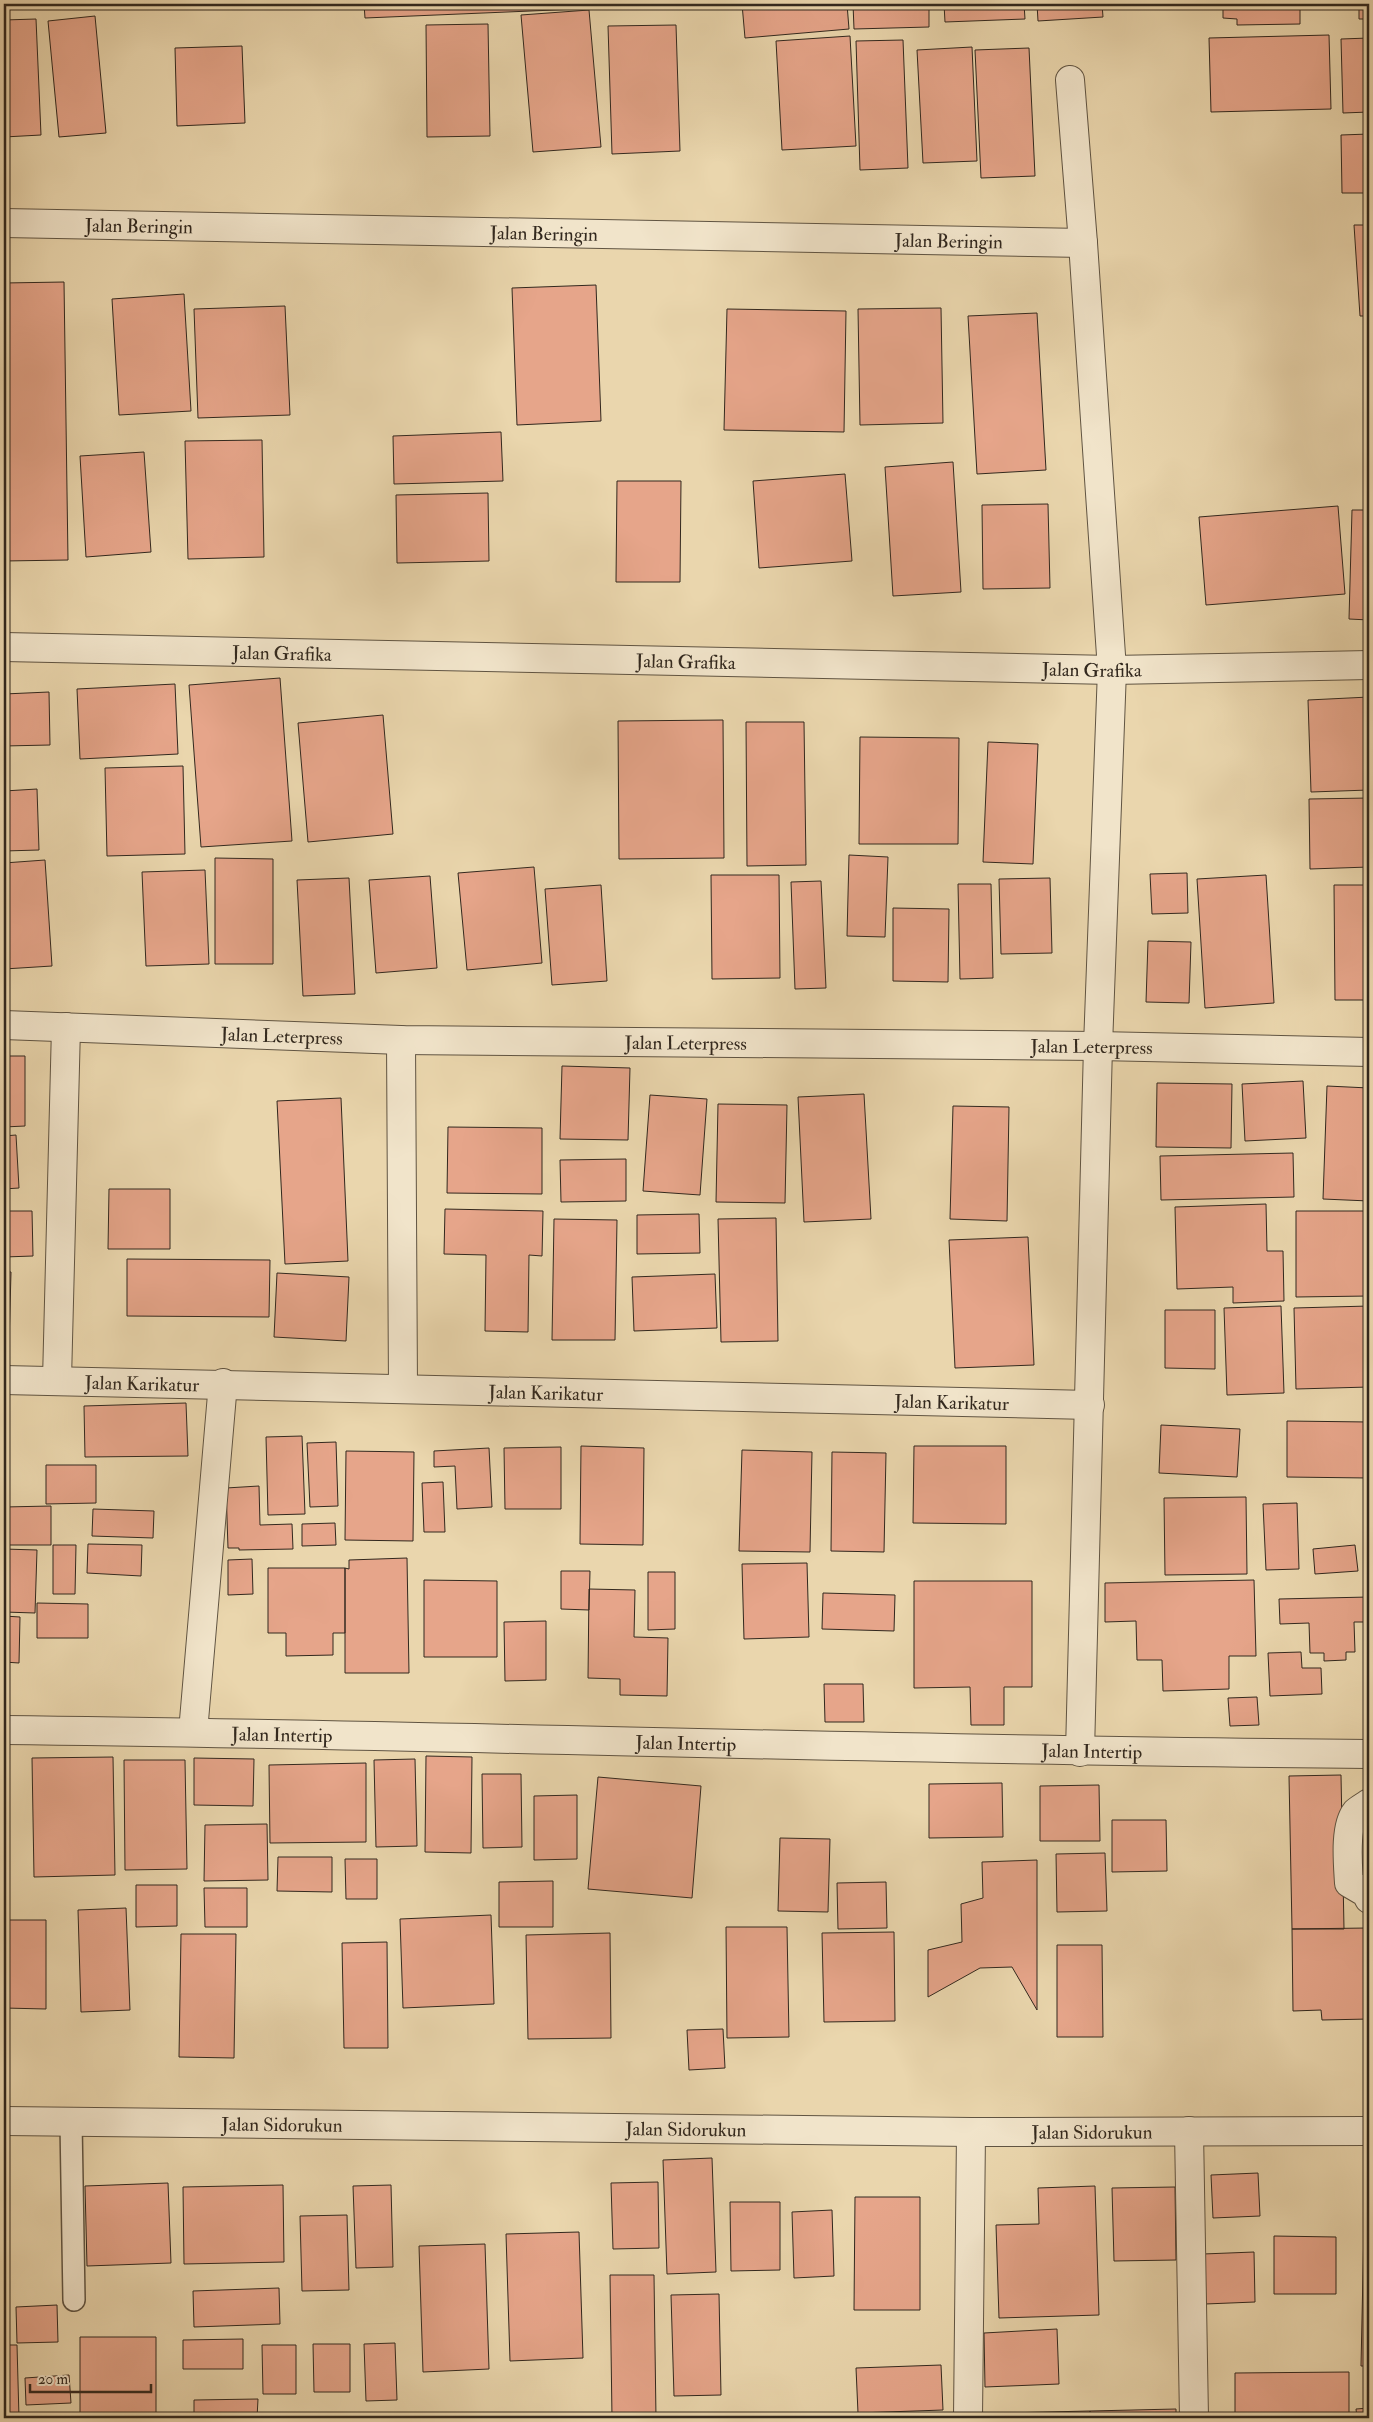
<svg xmlns="http://www.w3.org/2000/svg" width="1373" height="2422" font-family="'IM FELL Double Pica',serif">
<style>
.building{fill:#e6a58a;stroke:#32281e}
.lines{fill:none;stroke-linecap:round;stroke-linejoin:round}
.service-casing{stroke:#605442;stroke-width:24}
.minor-casing{stroke:#605442;stroke-width:30}
.tertiary-casing{stroke:#605442;stroke-width:30}
.service{stroke:#f1e4ca;stroke-width:21}
.minor{stroke:#f1e4ca;stroke-width:28}
.tertiary{stroke:#f1e4ca;stroke-width:28}
.labels{text-anchor:middle;stroke-width:5;stroke-linejoin:round;paint-order:stroke}
.street-label{font-size:19px;fill:#32281e;stroke:#f1e4ca}
</style>
<rect width="100%" height="100%" fill="#ead6ad"/>
<filter id="stains"><feTurbulence type="fractalNoise" baseFrequency=".004" numOctaves="4"/><feColorMatrix values="0 0 0 0 .2 0 0 0 0 .09 0 0 0 0 .02 0 0 0 .5 -.17"/></filter>
<radialGradient id="worn" r=".72"><stop offset=".6" stop-color="#630" stop-opacity="0"/><stop offset="1" stop-color="#630" stop-opacity=".3"/></radialGradient>
<path class="building" d="M 4,4 L 89,4 L 4,9 Z
M 364,4 L 577,4 L 578,9 L 365,18 Z
M 742,4 L 847,4 L 849,29 L 745,38 Z
M 853,4 L 929,4 L 929,27 L 854,29 Z
M 944,4 L 1024,4 L 1025,19 L 945,22 Z
M 1037,4 L 1102,4 L 1103,17 L 1038,21 Z
M 1117,4 L 1217,4 L 1217,5 L 1118,8 Z
M 1223,4 L 1300,4 L 1300,24 L 1237,25 L 1237,19 L 1223,18 Z
M 1359,4 L 1369,4 L 1369,19 L 1359,19 Z
M 589,10 L 601,147 L 533,152 L 521,15 Z
M 95,16 L 106,133 L 59,137 L 48,21 Z
M 36,19 L 41,135 L 4,137 L 4,20 Z
M 488,24 L 490,136 L 427,137 L 426,25 Z
M 676,25 L 680,151 L 612,154 L 608,26 Z
M 1329,35 L 1331,109 L 1211,112 L 1209,38 Z
M 850,36 L 856,146 L 782,150 L 776,41 Z
M 1369,38 L 1369,112 L 1343,113 L 1341,39 Z
M 903,40 L 908,168 L 860,170 L 856,41 Z
M 242,46 L 245,123 L 177,126 L 175,48 Z
M 972,47 L 977,161 L 923,163 L 917,50 Z
M 1029,48 L 1035,176 L 981,178 L 975,50 Z
M 1369,134 L 1369,193 L 1342,193 L 1341,135 Z
M 1354,225 L 1369,225 L 1369,316 L 1360,316 Z
M 64,282 L 68,560 L 4,561 L 4,283 Z
M 596,285 L 601,421 L 517,425 L 512,288 Z
M 184,294 L 191,411 L 119,415 L 112,299 Z
M 285,306 L 290,415 L 198,418 L 194,309 Z
M 941,308 L 943,423 L 860,425 L 858,309 Z
M 727,309 L 846,311 L 844,432 L 724,430 Z
M 1037,313 L 1046,470 L 977,474 L 968,316 Z
M 501,432 L 503,481 L 394,484 L 393,436 Z
M 262,440 L 264,557 L 188,559 L 185,441 Z
M 144,452 L 151,552 L 86,557 L 80,456 Z
M 953,462 L 961,592 L 893,596 L 885,467 Z
M 845,474 L 852,561 L 759,568 L 753,481 Z
M 617,481 L 681,481 L 680,582 L 616,582 Z
M 488,493 L 489,561 L 397,563 L 396,495 Z
M 1048,504 L 1050,588 L 983,589 L 982,505 Z
M 1338,506 L 1345,594 L 1206,605 L 1199,517 Z
M 1352,510 L 1369,510 L 1369,620 L 1349,619 Z
M 280,678 L 292,841 L 201,847 L 189,685 Z
M 175,684 L 178,754 L 80,759 L 77,689 Z
M 49,692 L 50,745 L 4,746 L 4,694 Z
M 1369,697 L 1369,790 L 1311,792 L 1308,700 Z
M 383,715 L 393,834 L 308,842 L 298,723 Z
M 723,720 L 724,858 L 619,859 L 618,721 Z
M 746,722 L 804,722 L 806,865 L 747,866 Z
M 860,737 L 959,738 L 958,844 L 859,844 Z
M 988,742 L 1038,744 L 1033,864 L 983,862 Z
M 183,766 L 185,854 L 107,856 L 105,768 Z
M 37,789 L 39,850 L 4,851 L 4,791 Z
M 1369,798 L 1369,867 L 1310,869 L 1309,799 Z
M 849,855 L 888,857 L 885,937 L 847,936 Z
M 215,858 L 273,859 L 273,964 L 215,964 Z
M 45,860 L 52,966 L 4,969 L 4,863 Z
M 534,867 L 542,963 L 467,970 L 458,873 Z
M 205,870 L 209,964 L 146,966 L 142,872 Z
M 1187,873 L 1188,913 L 1152,914 L 1150,874 Z
M 711,875 L 779,875 L 780,978 L 712,979 Z
M 1266,875 L 1274,1003 L 1205,1008 L 1197,879 Z
M 430,876 L 437,968 L 376,973 L 369,880 Z
M 349,878 L 355,994 L 303,996 L 297,880 Z
M 1050,878 L 1052,953 L 1001,954 L 999,879 Z
M 821,881 L 826,988 L 795,989 L 791,882 Z
M 958,884 L 991,884 L 993,978 L 960,979 Z
M 601,885 L 607,981 L 552,985 L 545,889 Z
M 1334,885 L 1369,885 L 1369,1000 L 1335,1000 Z
M 893,908 L 949,909 L 948,982 L 893,981 Z
M 1148,941 L 1191,942 L 1189,1003 L 1146,1002 Z
M 4,1056 L 25,1056 L 25,1126 L 4,1127 Z
M 562,1066 L 630,1068 L 628,1140 L 560,1139 Z
M 1303,1081 L 1306,1138 L 1245,1141 L 1242,1084 Z
M 1157,1083 L 1232,1084 L 1231,1148 L 1156,1147 Z
M 1327,1086 L 1369,1088 L 1369,1201 L 1323,1199 Z
M 864,1094 L 871,1219 L 804,1222 L 798,1097 Z
M 650,1095 L 707,1099 L 700,1195 L 643,1191 Z
M 341,1098 L 348,1261 L 285,1264 L 277,1101 Z
M 718,1104 L 787,1105 L 785,1203 L 716,1202 Z
M 953,1106 L 1009,1107 L 1007,1221 L 950,1219 Z
M 448,1127 L 542,1128 L 542,1194 L 447,1193 Z
M 16,1135 L 19,1188 L 4,1189 L 4,1136 Z
M 1293,1153 L 1294,1197 L 1161,1200 L 1160,1156 Z
M 626,1159 L 626,1201 L 561,1202 L 560,1160 Z
M 109,1189 L 170,1189 L 170,1249 L 108,1249 Z
M 1266,1204 L 1267,1251 L 1283,1251 L 1284,1301 L 1233,1303 L 1233,1287 L 1177,1289 L 1175,1207 Z
M 445,1209 L 543,1211 L 542,1256 L 529,1255 L 528,1332 L 485,1331 L 486,1255 L 444,1254 Z
M 4,1211 L 32,1211 L 33,1256 L 4,1257 Z
M 1296,1211 L 1369,1211 L 1369,1296 L 1296,1297 Z
M 699,1214 L 700,1253 L 637,1254 L 637,1215 Z
M 776,1218 L 778,1341 L 721,1342 L 718,1219 Z
M 554,1219 L 617,1220 L 615,1340 L 552,1340 Z
M 1028,1237 L 1034,1365 L 955,1368 L 949,1240 Z
M 127,1259 L 270,1260 L 269,1317 L 127,1316 Z
M 4,1271 L 11,1272 L 9,1345 L 4,1344 Z
M 277,1273 L 349,1277 L 346,1341 L 274,1337 Z
M 715,1274 L 717,1328 L 634,1331 L 632,1277 Z
M 1281,1306 L 1284,1393 L 1227,1395 L 1224,1308 Z
M 1369,1306 L 1369,1387 L 1296,1389 L 1294,1308 Z
M 1165,1310 L 1215,1310 L 1215,1369 L 1165,1368 Z
M 186,1403 L 188,1456 L 85,1457 L 84,1406 Z
M 1287,1421 L 1368,1422 L 1368,1478 L 1287,1477 Z
M 1161,1425 L 1240,1429 L 1237,1477 L 1159,1473 Z
M 302,1436 L 305,1514 L 268,1515 L 266,1437 Z
M 336,1442 L 338,1506 L 310,1507 L 307,1443 Z
M 581,1446 L 644,1448 L 643,1545 L 580,1544 Z
M 914,1446 L 1006,1446 L 1006,1524 L 913,1523 Z
M 561,1447 L 561,1509 L 505,1509 L 504,1448 Z
M 489,1448 L 492,1507 L 457,1509 L 455,1466 L 434,1467 L 434,1451 Z
M 742,1450 L 812,1452 L 810,1552 L 739,1551 Z
M 346,1451 L 414,1452 L 413,1541 L 345,1540 Z
M 832,1452 L 886,1453 L 884,1552 L 831,1551 Z
M 46,1465 L 96,1465 L 96,1503 L 46,1504 Z
M 443,1482 L 445,1532 L 424,1532 L 422,1483 Z
M 259,1486 L 260,1525 L 292,1524 L 293,1549 L 239,1550 L 239,1548 L 228,1548 L 226,1488 Z
M 1246,1497 L 1247,1574 L 1165,1575 L 1164,1498 Z
M 1297,1503 L 1299,1569 L 1266,1570 L 1263,1504 Z
M 51,1506 L 51,1545 L 4,1545 L 4,1507 Z
M 93,1509 L 154,1511 L 153,1538 L 92,1536 Z
M 335,1523 L 336,1545 L 302,1546 L 302,1524 Z
M 88,1544 L 142,1545 L 141,1576 L 87,1573 Z
M 53,1545 L 76,1545 L 75,1594 L 53,1594 Z
M 1355,1545 L 1358,1571 L 1315,1574 L 1313,1549 Z
M 4,1549 L 37,1550 L 35,1613 L 4,1612 Z
M 407,1558 L 409,1673 L 345,1673 L 345,1568 L 349,1569 L 349,1560 Z
M 252,1559 L 253,1594 L 228,1595 L 228,1560 Z
M 807,1563 L 809,1637 L 744,1639 L 742,1564 Z
M 268,1568 L 345,1568 L 345,1633 L 333,1633 L 333,1655 L 286,1656 L 286,1633 L 268,1633 Z
M 561,1571 L 590,1571 L 589,1610 L 561,1609 Z
M 648,1572 L 675,1572 L 675,1629 L 648,1630 Z
M 424,1580 L 497,1581 L 497,1657 L 424,1657 Z
M 1254,1580 L 1256,1656 L 1229,1656 L 1229,1689 L 1163,1691 L 1162,1660 L 1137,1660 L 1136,1621 L 1105,1622 L 1105,1583 Z
M 914,1581 L 1032,1581 L 1032,1687 L 1004,1687 L 1004,1725 L 971,1725 L 970,1687 L 914,1688 Z
M 589,1589 L 635,1590 L 634,1637 L 668,1638 L 667,1696 L 620,1695 L 620,1679 L 588,1678 Z
M 823,1593 L 895,1595 L 894,1631 L 822,1629 Z
M 1369,1597 L 1369,1622 L 1354,1622 L 1355,1652 L 1346,1652 L 1346,1660 L 1324,1661 L 1324,1653 L 1310,1653 L 1309,1623 L 1280,1624 L 1279,1599 Z
M 37,1603 L 88,1604 L 88,1638 L 37,1638 Z
M 4,1616 L 20,1617 L 19,1663 L 4,1662 Z
M 546,1621 L 546,1680 L 505,1681 L 504,1622 Z
M 1301,1652 L 1302,1668 L 1321,1668 L 1322,1694 L 1270,1696 L 1268,1653 Z
M 824,1684 L 863,1684 L 864,1722 L 825,1722 Z
M 1257,1697 L 1259,1725 L 1230,1726 L 1228,1698 Z
M 426,1756 L 472,1757 L 471,1853 L 425,1852 Z
M 113,1757 L 115,1875 L 34,1877 L 32,1758 Z
M 194,1758 L 254,1759 L 253,1806 L 194,1805 Z
M 415,1759 L 417,1846 L 376,1847 L 374,1760 Z
M 124,1760 L 185,1760 L 187,1869 L 125,1870 Z
M 366,1763 L 366,1842 L 270,1843 L 269,1765 Z
M 482,1774 L 521,1774 L 522,1847 L 483,1848 Z
M 1341,1775 L 1344,1929 L 1292,1929 L 1289,1776 Z
M 598,1777 L 701,1786 L 692,1898 L 588,1889 Z
M 1002,1783 L 1003,1837 L 929,1838 L 929,1784 Z
M 1099,1785 L 1100,1841 L 1040,1841 L 1040,1786 Z
M 577,1795 L 577,1859 L 534,1860 L 534,1796 Z
M 1112,1820 L 1166,1820 L 1167,1871 L 1112,1872 Z
M 267,1824 L 268,1880 L 204,1881 L 205,1825 Z
M 780,1838 L 830,1839 L 828,1912 L 778,1911 Z
M 1105,1853 L 1107,1911 L 1057,1912 L 1056,1854 Z
M 278,1857 L 332,1857 L 332,1892 L 277,1891 Z
M 345,1859 L 377,1859 L 377,1899 L 346,1899 Z
M 1037,1860 L 1037,2010 L 1012,1967 L 980,1968 L 928,1997 L 928,1950 L 962,1942 L 961,1904 L 983,1898 L 982,1862 Z
M 553,1881 L 553,1927 L 499,1927 L 499,1882 Z
M 886,1882 L 887,1928 L 838,1929 L 837,1883 Z
M 136,1885 L 177,1885 L 177,1926 L 136,1927 Z
M 204,1888 L 247,1888 L 247,1927 L 205,1927 Z
M 126,1908 L 130,2010 L 81,2012 L 78,1910 Z
M 491,1915 L 494,2004 L 403,2008 L 400,1919 Z
M 4,1920 L 46,1920 L 46,2009 L 4,2008 Z
M 726,1927 L 787,1927 L 789,2037 L 727,2038 Z
M 1367,1928 L 1369,2019 L 1322,2020 L 1321,2010 L 1293,2011 L 1292,1929 Z
M 894,1932 L 895,2021 L 824,2022 L 822,1933 Z
M 610,1933 L 611,2038 L 528,2039 L 526,1935 Z
M 181,1934 L 236,1934 L 234,2058 L 179,2057 Z
M 387,1942 L 388,2048 L 344,2048 L 342,1943 Z
M 1057,1945 L 1102,1945 L 1103,2037 L 1057,2037 Z
M 723,2029 L 725,2068 L 689,2070 L 687,2030 Z
M 4,2147 L 6,2147 L 8,2202 L 4,2202 Z
M 712,2158 L 716,2272 L 667,2274 L 663,2160 Z
M 1258,2173 L 1260,2216 L 1213,2218 L 1211,2175 Z
M 658,2182 L 659,2248 L 613,2249 L 611,2183 Z
M 168,2183 L 171,2263 L 87,2266 L 85,2186 Z
M 283,2185 L 284,2262 L 184,2264 L 183,2187 Z
M 391,2185 L 393,2267 L 356,2268 L 353,2186 Z
M 1095,2186 L 1099,2315 L 999,2318 L 996,2225 L 1039,2224 L 1038,2188 Z
M 1175,2187 L 1176,2260 L 1114,2261 L 1112,2188 Z
M 855,2197 L 920,2197 L 920,2310 L 854,2310 Z
M 730,2202 L 780,2202 L 780,2270 L 731,2271 Z
M 832,2210 L 834,2276 L 794,2278 L 792,2212 Z
M 347,2215 L 349,2290 L 302,2291 L 300,2216 Z
M 1364,2225 L 1369,2225 L 1369,2366 L 1361,2366 Z
M 579,2232 L 583,2358 L 510,2361 L 506,2234 Z
M 1274,2236 L 1336,2237 L 1336,2294 L 1274,2294 Z
M 485,2244 L 489,2369 L 423,2372 L 419,2246 Z
M 1254,2252 L 1255,2302 L 1205,2304 L 1203,2254 Z
M 610,2275 L 654,2275 L 656,2418 L 612,2418 Z
M 279,2288 L 280,2324 L 194,2327 L 193,2291 Z
M 719,2294 L 721,2395 L 674,2396 L 671,2295 Z
M 57,2305 L 58,2342 L 17,2343 L 16,2307 Z
M 1057,2329 L 1059,2384 L 985,2387 L 984,2333 Z
M 80,2337 L 156,2337 L 156,2418 L 80,2418 Z
M 243,2339 L 243,2369 L 183,2369 L 183,2340 Z
M 395,2343 L 397,2400 L 366,2401 L 364,2344 Z
M 313,2344 L 350,2344 L 350,2392 L 314,2392 Z
M 4,2345 L 17,2345 L 19,2418 L 4,2418 Z
M 262,2345 L 296,2345 L 296,2394 L 263,2394 Z
M 941,2365 L 943,2410 L 858,2413 L 856,2368 Z
M 1349,2372 L 1349,2418 L 1235,2418 L 1235,2373 Z
M 69,2375 L 71,2403 L 26,2405 L 25,2378 Z
M 258,2399 L 257,2418 L 194,2418 L 194,2400 Z
M 1369,2408 L 1369,2418 L 1357,2418 L 1356,2409 Z
M 1176,2409 L 1176,2418 L 1090,2418 L 1090,2411 Z
M 1090,2411 L 1090,2418 L 1005,2418 L 1004,2413 Z"/>
<g class="lines">
<defs>
<path id="service" d="M 71,2122 L 74,2300"/>
<g id="minor">
<path d="M 1070,80 L 1083,243 L 1112,670 L 1098,1046 L 1080,1752"/>
<path id="s1" d="M 4,223 L 1083,243"/>
<path id="s2" d="M 4,647 L 1112,670 L 1369,665"/>
<path id="s3" d="M 4,1025 L 401,1040 L 1098,1046 L 1369,1052"/>
<path d="M 401,1040 L 403,1388"/>
<path id="s4" d="M 4,1380 L 1090,1405"/>
<path d="M 57,1380 L 66,1027"/>
<path id="s5" d="M 4,1730 C 459,1735 914,1751 1369,1754"/>
<path d="M 193,1732 L 223,1383"/>
<path d="M 1369,1803 C 1365,1806 1359,1809 1356,1812 C 1344,1827 1348,1865 1349,1883 L 1366,1893 L 1369,1899"/>
<path d="M 1189,2131 L 1194,2418"/>
<path d="M 968,2418 L 971,2132"/>
</g>
<g id="tertiary">
<path id="s6" d="M 4,2121 L 971,2132 L 1369,2131"/>
</g>
</defs>
<use href="#service" class="service-casing"/>
<use href="#minor" class="minor-casing"/>
<use href="#tertiary" class="tertiary-casing"/>
<use href="#service" class="service"/>
<use href="#minor" class="minor"/>
<use href="#tertiary" class="tertiary"/>
</g>
<g class="labels">
<g class="street-label">
<text dy="7" stroke="none"><textPath href="#s1" startOffset="135">Jalan Beringin</textPath></text>
<text dy="7" stroke="none"><textPath href="#s1" startOffset="540">Jalan Beringin</textPath></text>
<text dy="7" stroke="none"><textPath href="#s1" startOffset="945">Jalan Beringin</textPath></text>
<text dy="7" stroke="none"><textPath href="#s2" startOffset="278">Jalan Grafika</textPath></text>
<text dy="7" stroke="none"><textPath href="#s2" startOffset="682">Jalan Grafika</textPath></text>
<text dy="7" stroke="none"><textPath href="#s2" startOffset="1088">Jalan Grafika</textPath></text>
<text dy="7" stroke="none"><textPath href="#s3" startOffset="278">Jalan Leterpress</textPath></text>
<text dy="7" stroke="none"><textPath href="#s3" startOffset="682">Jalan Leterpress</textPath></text>
<text dy="7" stroke="none"><textPath href="#s3" startOffset="1088">Jalan Leterpress</textPath></text>
<text dy="7" stroke="none"><textPath href="#s4" startOffset="138">Jalan Karikatur</textPath></text>
<text dy="7" stroke="none"><textPath href="#s4" startOffset="542">Jalan Karikatur</textPath></text>
<text dy="7" stroke="none"><textPath href="#s4" startOffset="948">Jalan Karikatur</textPath></text>
<text dy="7" stroke="none"><textPath href="#s5" startOffset="278">Jalan Intertip</textPath></text>
<text dy="7" stroke="none"><textPath href="#s5" startOffset="682">Jalan Intertip</textPath></text>
<text dy="7" stroke="none"><textPath href="#s5" startOffset="1088">Jalan Intertip</textPath></text>
<text dy="7" stroke="none"><textPath href="#s6" startOffset="278">Jalan Sidorukun</textPath></text>
<text dy="7" stroke="none"><textPath href="#s6" startOffset="682">Jalan Sidorukun</textPath></text>
<text dy="7" stroke="none"><textPath href="#s6" startOffset="1088">Jalan Sidorukun</textPath></text>
</g>
</g>
<rect width="1373" height="2422" fill="none" stroke="#ead6ad" stroke-width="20"/>
<rect x="5" y="5" width="1363" height="2412" fill="none" stroke="#32281e" stroke-width="2.5"/>
<rect x="10" y="10" width="1353" height="2402" fill="none" stroke="#32281e"/>
<path d="M30 2384v8h121v-8" fill="none" stroke="#32281e" stroke-width="2.5"/>
<text x="38" y="2384" font-size="15" fill="#32281e" stroke="#f1e4ca" stroke-width="4" paint-order="stroke">20 m</text>
<rect width="100%" height="100%" filter="url(#stains)"/>
<rect width="100%" height="100%" fill="url(#worn)"/>
</svg>
